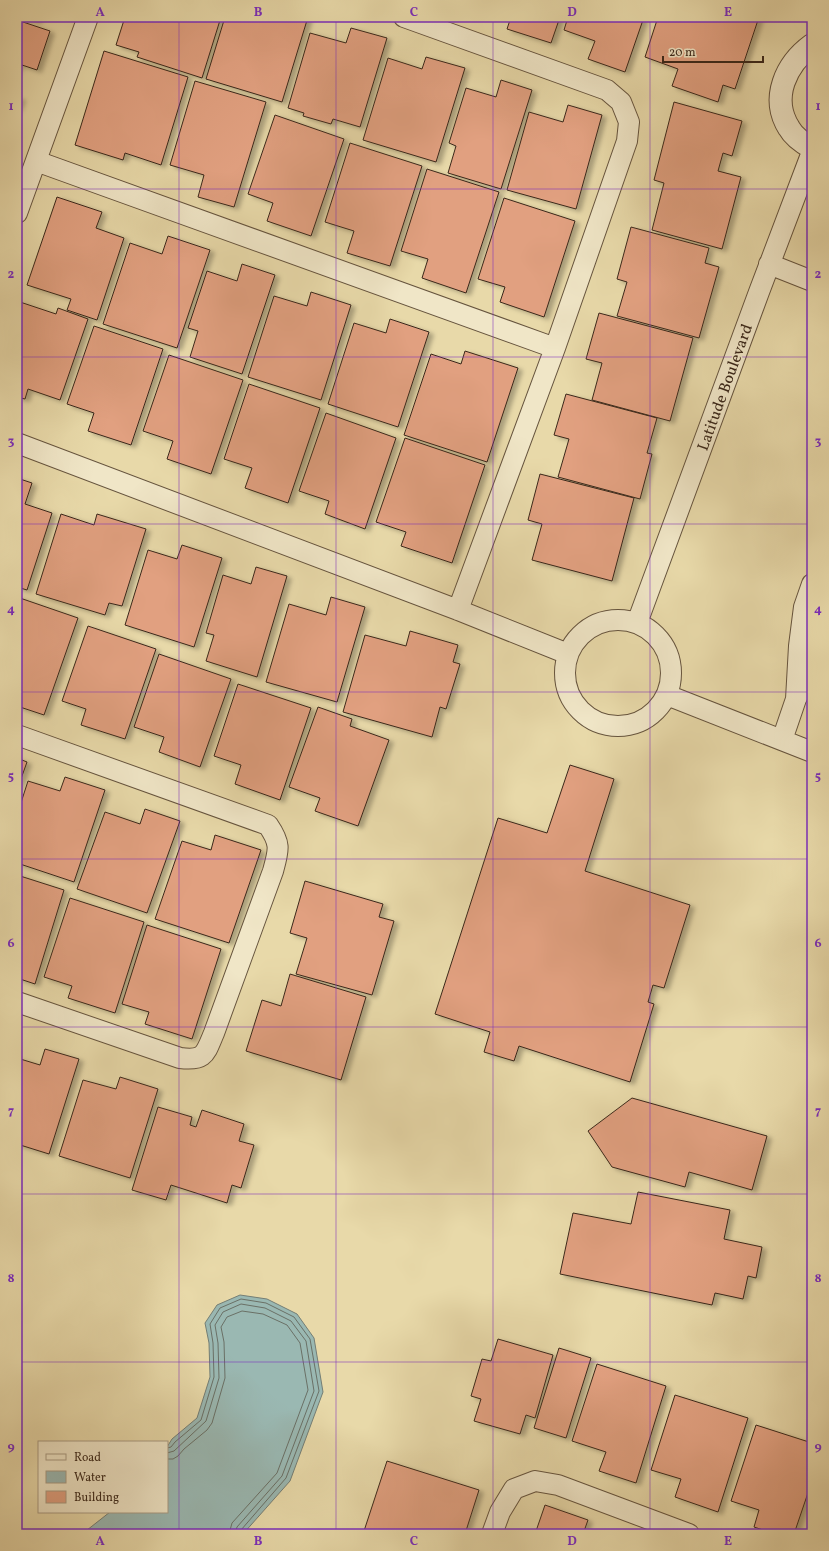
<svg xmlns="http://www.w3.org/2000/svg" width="829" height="1551" font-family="Vollkorn,serif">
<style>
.water{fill:#9ab8b2;stroke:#747e75}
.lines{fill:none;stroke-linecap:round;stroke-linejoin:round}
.shore{stroke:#6a7066;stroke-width:1}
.building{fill:#e1a080;stroke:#3b281a;filter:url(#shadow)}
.lane-casing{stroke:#66543e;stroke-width:22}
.street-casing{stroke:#66543e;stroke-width:24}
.lane{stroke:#f0e6c7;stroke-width:20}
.street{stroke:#f0e6c7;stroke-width:22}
.grid{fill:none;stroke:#7b2cbf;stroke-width:1;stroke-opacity:0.55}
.labels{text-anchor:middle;stroke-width:3;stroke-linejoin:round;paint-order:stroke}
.street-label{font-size:16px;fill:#3b281a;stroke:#f0e6c7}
.neatline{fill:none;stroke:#7b2cbf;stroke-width:1.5}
.grid-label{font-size:13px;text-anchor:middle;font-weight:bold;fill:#7b2cbf}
</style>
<defs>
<filter id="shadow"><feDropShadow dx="4.5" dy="2.5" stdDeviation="2" flood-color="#0004"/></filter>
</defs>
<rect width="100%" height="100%" fill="#e8d9a9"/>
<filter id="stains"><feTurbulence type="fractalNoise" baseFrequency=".005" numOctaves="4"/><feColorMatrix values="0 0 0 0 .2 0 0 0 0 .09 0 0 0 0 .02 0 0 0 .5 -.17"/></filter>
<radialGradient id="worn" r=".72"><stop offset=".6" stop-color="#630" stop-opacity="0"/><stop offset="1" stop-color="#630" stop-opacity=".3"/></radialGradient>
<path class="water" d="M 240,1295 L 267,1299 L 297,1314 L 314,1338 L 323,1392 L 290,1481 L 243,1534 L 82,1534 L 110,1512 L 167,1512 L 167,1447 L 172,1439 L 197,1418 L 210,1377 L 209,1343 L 205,1323 L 217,1305 Z"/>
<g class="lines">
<path class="shore" d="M 167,1448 L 171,1447 L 175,1442 L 201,1420 L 214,1377 L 213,1343 L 210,1324 L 220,1308 L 241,1299 L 266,1303 L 294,1317 L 310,1339 L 319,1391 L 286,1478 L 241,1530 L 240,1534
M 167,1453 L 174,1451 L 206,1421 L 219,1378 L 218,1343 L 215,1325 L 223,1312 L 241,1304 L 265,1308 L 291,1321 L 306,1341 L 314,1391 L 282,1476 L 237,1527 L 235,1534
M 167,1459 L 173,1459 L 178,1456 L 184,1449 L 207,1430 L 212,1423 L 225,1378 L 224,1342 L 221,1327 L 227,1317 L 242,1311 L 263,1314 L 287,1325 L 300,1343 L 308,1390 L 277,1473 L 232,1523 L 229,1534"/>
</g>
<path class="building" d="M 24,17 L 38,17 L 37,21 Z
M 125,17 L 221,17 L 202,78 L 137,57 L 139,52 L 116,45 Z
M 225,17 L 308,17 L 282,102 L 206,79 Z
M 511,17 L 560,17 L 551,43 L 507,29 Z
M 568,17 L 644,17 L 625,72 L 588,59 L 595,41 L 564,30 Z
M 658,17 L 759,17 L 735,89 L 723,85 L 718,102 L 672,86 L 678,69 L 645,57 Z
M 17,20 L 50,31 L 37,70 L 19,64 L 17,71 Z
M 351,28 L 387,38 L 360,127 L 333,119 L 331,124 L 303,116 L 304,113 L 288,108 L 310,33 L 346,43 Z
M 104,51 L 188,77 L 161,165 L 125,153 L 123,160 L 75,145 Z
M 426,57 L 465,68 L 436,162 L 363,140 L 388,58 L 422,69 Z
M 501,80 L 532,90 L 501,189 L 448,173 L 456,146 L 449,143 L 466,88 L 496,97 Z
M 195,81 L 266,102 L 234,207 L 198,197 L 204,175 L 170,165 Z
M 17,97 L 21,98 L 17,110 Z
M 674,102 L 742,121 L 732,156 L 723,153 L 718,171 L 741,177 L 722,249 L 652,230 L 664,183 L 654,180 Z
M 568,105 L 602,115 L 576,209 L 507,190 L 529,112 L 563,122 Z
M 275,115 L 344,139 L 311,236 L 267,221 L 273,203 L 248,194 Z
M 350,143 L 422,166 L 390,266 L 347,253 L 354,231 L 325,222 Z
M 427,169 L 499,192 L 466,293 L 422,278 L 428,259 L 401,251 Z
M 57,197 L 102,212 L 96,228 L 124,238 L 97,320 L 67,310 L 71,299 L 27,285 Z
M 504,198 L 575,221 L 544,317 L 500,302 L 505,287 L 478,279 Z
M 631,227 L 709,248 L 705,263 L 719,267 L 699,338 L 617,316 L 627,282 L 617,279 Z
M 168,236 L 210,250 L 177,348 L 103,324 L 130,243 L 162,254 Z
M 242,264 L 275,275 L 242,374 L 190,357 L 198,331 L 188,328 L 207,271 L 237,281 Z
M 311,292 L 351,305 L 321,400 L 248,377 L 274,296 L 307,306 Z
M 17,301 L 56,314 L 58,308 L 88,319 L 60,400 L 28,389 L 25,399 L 17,397 Z
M 599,313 L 693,338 L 670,421 L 592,400 L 602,363 L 586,359 Z
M 390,319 L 429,332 L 398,427 L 328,404 L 354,323 L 386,333 Z
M 94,326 L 163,349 L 131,445 L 88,431 L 94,413 L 67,404 Z
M 465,351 L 518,368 L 487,462 L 404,435 L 431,354 L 461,364 Z
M 169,355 L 243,380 L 211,474 L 167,459 L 173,441 L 143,431 Z
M 249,384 L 320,408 L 288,503 L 245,488 L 252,468 L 224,459 Z
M 566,394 L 657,418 L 647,453 L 652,454 L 640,499 L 558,477 L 569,439 L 554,435 Z
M 326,413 L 396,438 L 365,529 L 325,514 L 329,501 L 299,491 Z
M 405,438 L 485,465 L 452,563 L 401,546 L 406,532 L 376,522 Z
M 540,474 L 634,498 L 612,581 L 532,560 L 542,524 L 528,520 Z
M 17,478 L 32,483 L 25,504 L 52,513 L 27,590 L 17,587 Z
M 61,514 L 94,525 L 97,514 L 146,529 L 122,606 L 109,603 L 105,615 L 36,594 Z
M 182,545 L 222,558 L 194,647 L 125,625 L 148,550 L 177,559 Z
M 256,567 L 287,576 L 257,677 L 206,661 L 214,635 L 206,633 L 223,575 L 251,584 Z
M 17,597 L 78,618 L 44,715 L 17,706 Z
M 331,597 L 365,607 L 337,702 L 266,682 L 289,604 L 326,615 Z
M 88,626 L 156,649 L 125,739 L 81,725 L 86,709 L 62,701 Z
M 410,631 L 458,645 L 453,662 L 460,664 L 446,709 L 440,707 L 432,737 L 343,712 L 365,635 L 406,646 Z
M 159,654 L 231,679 L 200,767 L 159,752 L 164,737 L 134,727 Z
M 238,684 L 311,708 L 280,800 L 235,784 L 241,765 L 214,756 Z
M 318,707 L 352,719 L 350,726 L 389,740 L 358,826 L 315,811 L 320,798 L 289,787 Z
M 17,758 L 27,762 L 17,790 Z
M 570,765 L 614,779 L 585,871 L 690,905 L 664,988 L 653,985 L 648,1002 L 654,1004 L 630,1082 L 519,1046 L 514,1061 L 484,1052 L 490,1032 L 435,1014 L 498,818 L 547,833 Z
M 65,777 L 105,790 L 74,882 L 17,863 L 17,815 L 28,781 L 60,791 Z
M 145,809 L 180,821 L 147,913 L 77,889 L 105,812 L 140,824 Z
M 215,835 L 261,850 L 229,943 L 155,919 L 182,841 L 211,850 Z
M 17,875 L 64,890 L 35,984 L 17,978 Z
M 305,881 L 383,904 L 379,917 L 394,921 L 372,995 L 296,974 L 307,938 L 290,933 Z
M 70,898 L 144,922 L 115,1013 L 68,998 L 72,986 L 44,977 Z
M 147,925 L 221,949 L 192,1039 L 145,1024 L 149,1012 L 122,1004 Z
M 290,974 L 366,997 L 341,1080 L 246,1051 L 262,1000 L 281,1006 Z
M 45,1049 L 79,1059 L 49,1154 L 17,1144 L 17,1058 L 40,1065 Z
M 120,1077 L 158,1089 L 130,1178 L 59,1156 L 83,1080 L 116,1089 Z
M 632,1098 L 767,1136 L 752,1190 L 689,1172 L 685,1187 L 612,1167 L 588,1131 Z
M 158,1107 L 192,1117 L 190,1125 L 196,1127 L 202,1110 L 244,1124 L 239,1141 L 254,1145 L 241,1188 L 232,1185 L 227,1203 L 171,1185 L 166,1200 L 132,1190 Z
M 638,1192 L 730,1210 L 724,1239 L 762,1247 L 756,1278 L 748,1276 L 743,1299 L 715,1293 L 712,1305 L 560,1274 L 573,1213 L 631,1224 Z
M 498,1339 L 553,1355 L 535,1418 L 526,1415 L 520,1434 L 474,1421 L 481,1399 L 471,1396 L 482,1359 L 491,1361 Z
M 559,1348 L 591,1358 L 566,1438 L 534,1428 Z
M 597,1364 L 666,1386 L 636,1483 L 599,1471 L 606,1452 L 572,1441 Z
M 675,1395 L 748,1418 L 718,1512 L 675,1497 L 681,1479 L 651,1470 Z
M 756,1425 L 812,1443 L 812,1481 L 794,1534 L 775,1534 L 754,1527 L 759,1510 L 731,1501 Z
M 387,1461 L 479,1490 L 465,1534 L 363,1534 Z
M 545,1505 L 588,1520 L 583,1534 L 535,1534 Z
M 812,1519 L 812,1530 L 809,1529 Z"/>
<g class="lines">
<defs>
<path id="lane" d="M 404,17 L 607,90 L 621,102 L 629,122 L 627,141 L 555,348 L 458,610
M 36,161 L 555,348
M 17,213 L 88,17
M 769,264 L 812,281
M 17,443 L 458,610 L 568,654
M565 673a53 53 0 1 1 106 0a53 53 0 1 1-106 0Z
M 637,623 L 759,292 L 812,152
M 667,695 L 812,752
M 796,699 L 799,646 L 804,607 L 812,584
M 17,735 L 268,825 C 281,844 279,849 273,871 L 214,1033 C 205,1054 205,1061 180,1058 L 17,1002
M 782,740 L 796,699 L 812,668
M 492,1534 L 500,1512 L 514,1489 L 535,1481 L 558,1485 L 689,1534"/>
<path id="street" d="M 812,45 C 786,64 770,98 789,128 C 794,137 803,143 812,148"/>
</defs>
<use href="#lane" class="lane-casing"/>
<use href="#street" class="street-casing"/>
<use href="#lane" class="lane"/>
<use href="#street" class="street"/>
</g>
<path class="grid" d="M 179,17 L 179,1534M 336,17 L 336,1534M 493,17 L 493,1534M 650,17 L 650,1534M 17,189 L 812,189M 17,357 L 812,357M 17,524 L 812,524M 17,692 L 812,692M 17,859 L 812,859M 17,1027 L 812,1027M 17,1194 L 812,1194M 17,1362 L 812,1362"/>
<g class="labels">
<g class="street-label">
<text transform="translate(724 387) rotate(-70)" y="6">Latitude Boulevard</text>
</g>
</g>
<rect width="829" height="1551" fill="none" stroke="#e8d9a9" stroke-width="44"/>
<rect x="38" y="1441" width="130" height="72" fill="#f0e6c7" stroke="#a89a82"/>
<rect x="46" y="1454" width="20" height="6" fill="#f0e6c7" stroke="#a89a82"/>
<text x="74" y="1461" font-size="12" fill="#3b281a">Road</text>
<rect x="46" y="1471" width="20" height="12" fill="#9ab8b2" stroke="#a89a82"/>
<text x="74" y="1481" font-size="12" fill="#3b281a">Water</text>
<rect x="46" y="1491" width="20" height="12" fill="#e1a080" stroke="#a89a82"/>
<text x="74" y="1501" font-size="12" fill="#3b281a">Building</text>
<path d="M663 56v6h100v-6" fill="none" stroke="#3b281a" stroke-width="2"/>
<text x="669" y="56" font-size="12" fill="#3b281a" stroke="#f0e6c7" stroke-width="3" paint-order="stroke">20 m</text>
<rect x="22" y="22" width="785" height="1507" class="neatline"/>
<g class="grid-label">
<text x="100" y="16">A</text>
<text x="258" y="16">B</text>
<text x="414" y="16">C</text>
<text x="572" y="16">D</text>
<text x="728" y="16">E</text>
<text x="11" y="110">1</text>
<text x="818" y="110">1</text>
<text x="11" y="278">2</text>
<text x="818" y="278">2</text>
<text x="11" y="445">3</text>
<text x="818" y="445">3</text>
<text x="11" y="613">4</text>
<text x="818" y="613">4</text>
<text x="11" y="780">5</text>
<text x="818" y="780">5</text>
<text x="11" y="947">6</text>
<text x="818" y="947">6</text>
<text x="11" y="1115">7</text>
<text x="818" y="1115">7</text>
<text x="11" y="1282">8</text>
<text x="818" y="1282">8</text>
<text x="11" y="1450">9</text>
<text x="818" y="1450">9</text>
<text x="100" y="1545">A</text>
<text x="258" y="1545">B</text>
<text x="414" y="1545">C</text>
<text x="572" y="1545">D</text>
<text x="728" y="1545">E</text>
</g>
<rect width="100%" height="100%" filter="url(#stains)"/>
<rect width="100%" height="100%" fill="url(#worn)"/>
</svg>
